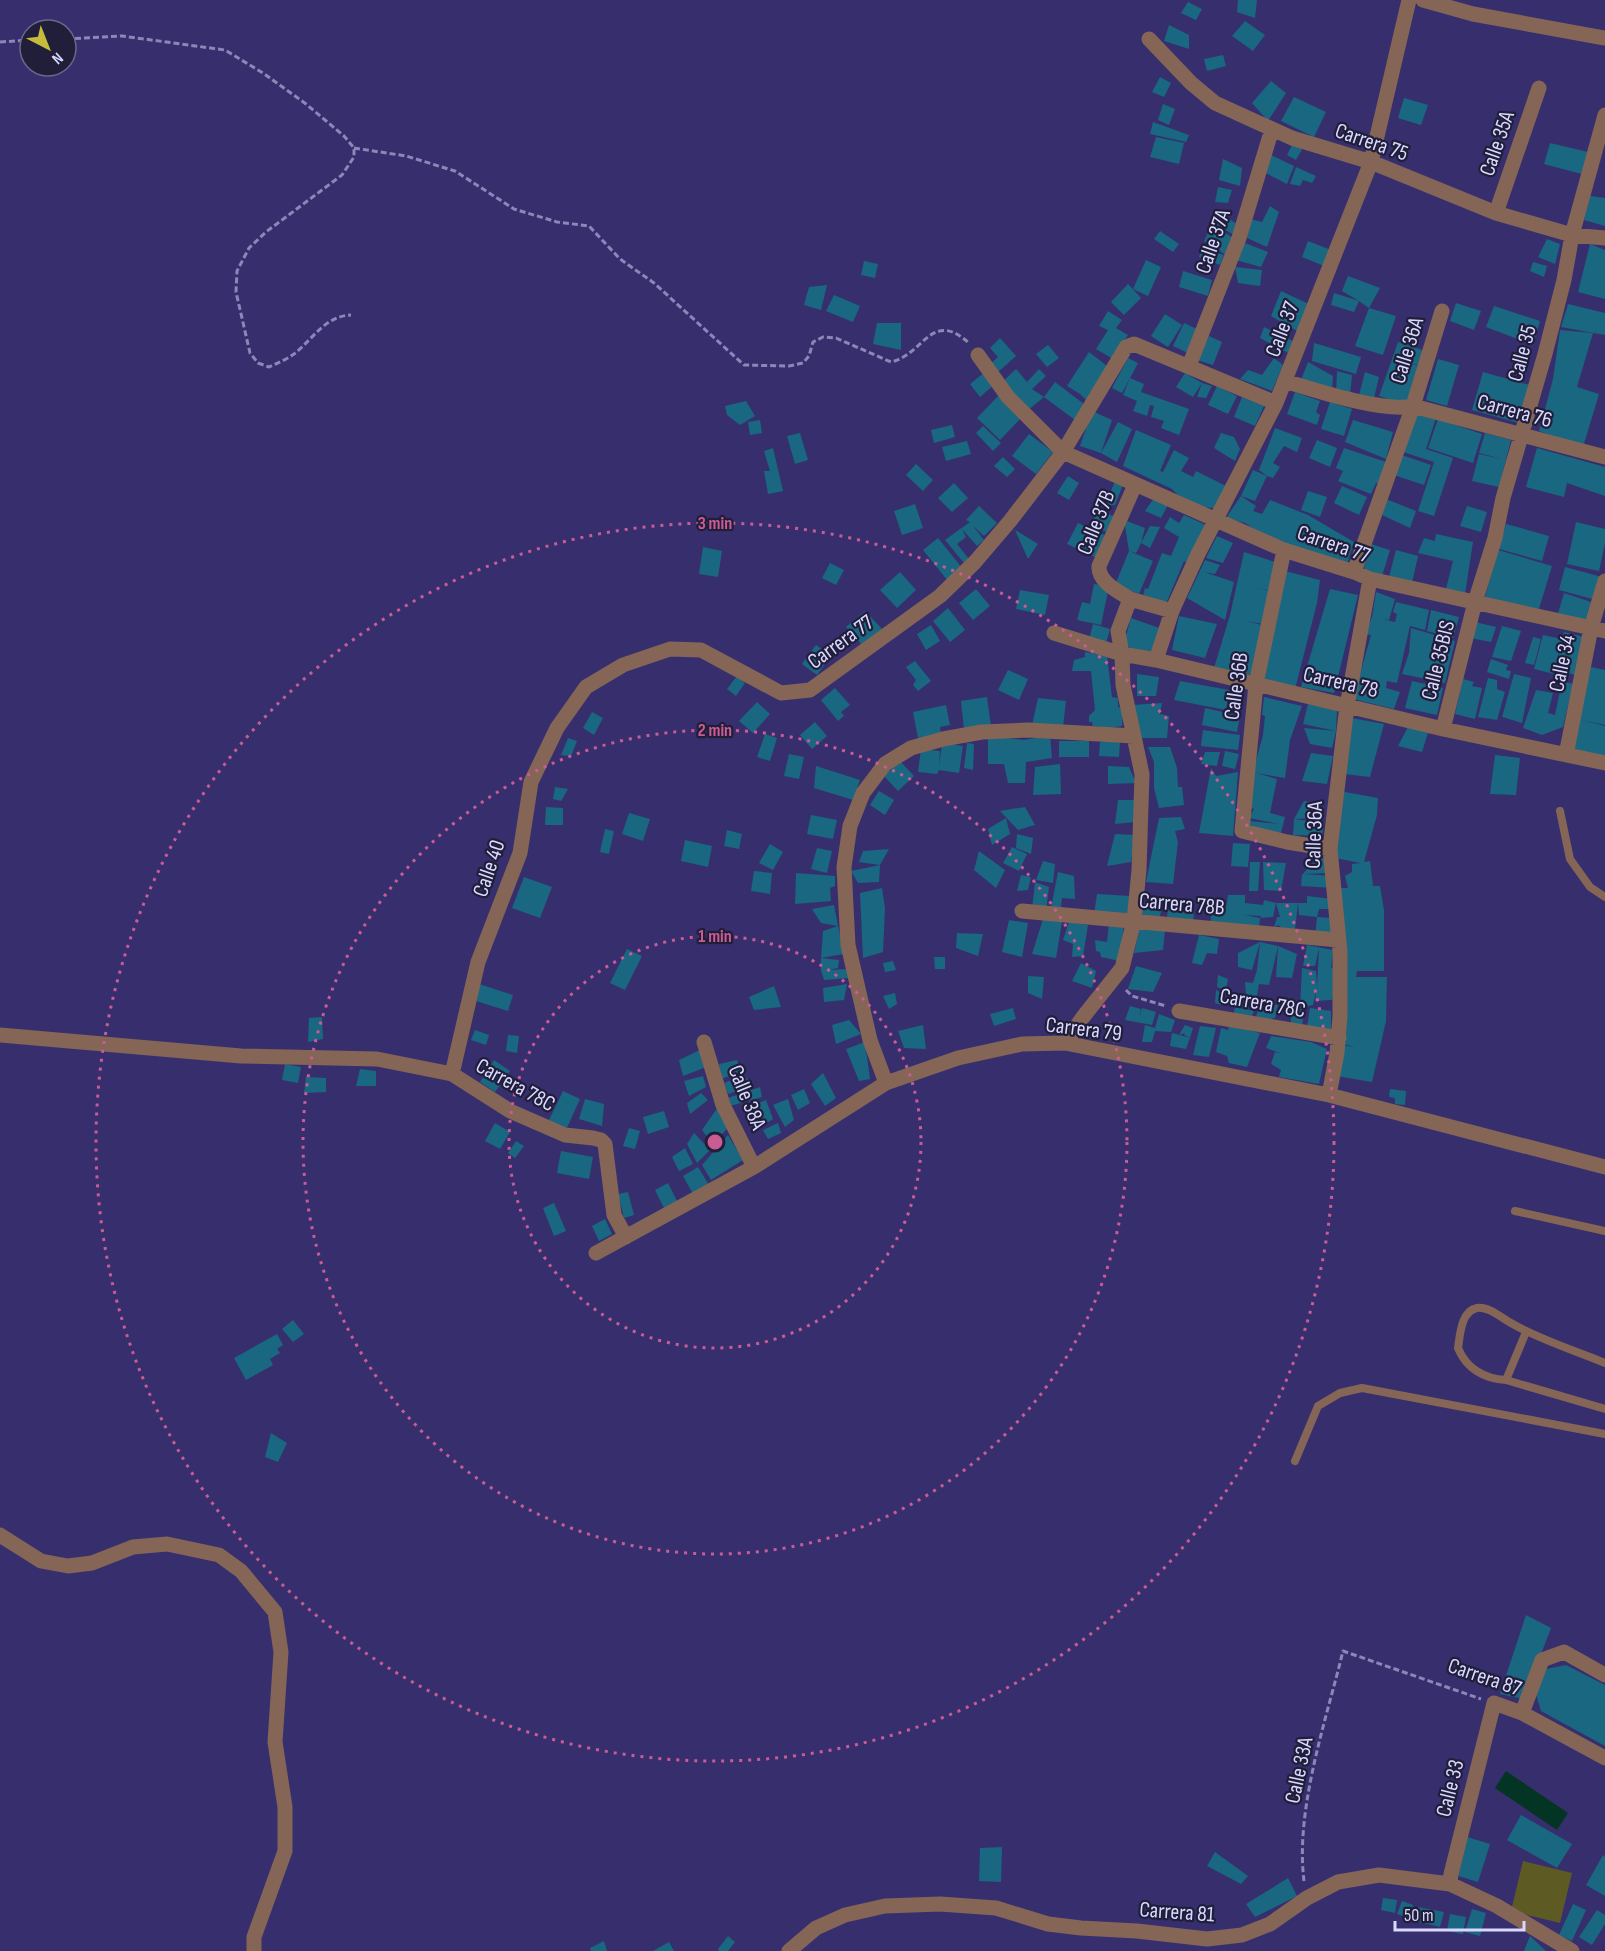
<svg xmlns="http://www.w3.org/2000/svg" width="1605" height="1951" font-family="'Sofia Sans Condensed',sans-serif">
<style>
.green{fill:#5e5a24}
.water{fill:#043424}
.building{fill:#196781}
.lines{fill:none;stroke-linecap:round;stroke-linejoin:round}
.path{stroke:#8b87b9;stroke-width:3;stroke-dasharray:6 3;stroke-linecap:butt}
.lane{stroke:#846556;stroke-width:8}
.street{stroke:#846556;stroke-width:15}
.ring{fill:none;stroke:#ca5c94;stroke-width:3;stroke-dasharray:3 6}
.labels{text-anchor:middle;stroke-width:4.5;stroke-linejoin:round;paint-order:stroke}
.street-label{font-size:22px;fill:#d9d9ff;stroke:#201e39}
.centre{fill:#ca5c94;stroke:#201e39;stroke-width:3}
.ring-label{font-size:18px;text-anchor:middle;font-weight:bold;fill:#ca5c94;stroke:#201e39;stroke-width:4.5;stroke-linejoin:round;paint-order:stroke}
</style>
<rect width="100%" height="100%" fill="#372f6d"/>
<path class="green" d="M 1523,1861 L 1572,1873 L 1560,1923 L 1511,1911 Z"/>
<path class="water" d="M 1506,1771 L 1568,1813 L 1557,1830 L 1495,1788 Z"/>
<path class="building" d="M 1238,0 L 1257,0 L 1255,18 L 1237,12 Z
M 1188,2 L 1202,9 L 1196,20 L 1181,13 Z
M 1245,21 L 1265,35 L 1253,51 L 1232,36 Z
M 1169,25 L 1189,35 L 1189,49 L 1164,41 Z
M 1223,55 L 1226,66 L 1207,71 L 1204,59 Z
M 1160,77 L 1171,83 L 1164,97 L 1152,92 Z
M 1271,81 L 1286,93 L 1268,121 L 1252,103 Z
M 1294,97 L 1326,112 L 1314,137 L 1281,121 Z
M 1404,98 L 1428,105 L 1421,125 L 1398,118 Z
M 1163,104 L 1175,109 L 1169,125 L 1158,120 Z
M 1153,122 L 1189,135 L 1186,142 L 1150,134 Z
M 1156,137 L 1184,143 L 1179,164 L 1150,157 Z
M 1294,141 L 1304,146 L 1296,160 L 1287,155 Z
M 1550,143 L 1588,152 L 1582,174 L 1544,164 Z
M 1271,155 L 1294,166 L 1287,184 L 1262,171 Z
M 1223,159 L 1242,168 L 1240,186 L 1219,180 Z
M 1296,167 L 1316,176 L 1312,183 L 1303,180 L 1300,186 L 1290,184 Z
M 1218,187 L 1232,190 L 1228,203 L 1215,202 Z
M 1590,196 L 1605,198 L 1605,226 L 1584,220 Z
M 1270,206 L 1279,212 L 1267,247 L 1247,238 L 1250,219 L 1262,222 Z
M 1220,213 L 1240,226 L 1234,235 L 1216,224 Z
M 1212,225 L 1235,239 L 1226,255 L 1204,241 Z
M 1160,231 L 1179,244 L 1173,252 L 1154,239 Z
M 1547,239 L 1560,244 L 1555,264 L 1538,257 Z
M 1308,241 L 1331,250 L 1324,266 L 1302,257 Z
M 1245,243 L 1268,252 L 1261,267 L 1236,260 Z
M 1590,244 L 1605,250 L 1605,299 L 1578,292 Z
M 1202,248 L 1224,255 L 1220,265 L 1199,257 Z
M 1146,260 L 1161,267 L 1148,296 L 1133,289 Z
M 864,261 L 878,264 L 875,278 L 861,275 Z
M 1533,262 L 1547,266 L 1544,277 L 1530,271 Z
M 1235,267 L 1262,270 L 1260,286 L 1238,283 Z
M 1183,271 L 1212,280 L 1208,296 L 1179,287 Z
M 1348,276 L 1380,288 L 1369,308 L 1359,301 L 1354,312 L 1331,305 L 1334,293 L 1359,301 L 1342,291 Z
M 1128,284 L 1141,298 L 1124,315 L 1111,302 Z
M 827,285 L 821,310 L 804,305 L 809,287 Z
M 1281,291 L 1311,305 L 1299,332 L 1271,316 Z
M 834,295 L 860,306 L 853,322 L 826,311 Z
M 1456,303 L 1481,311 L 1474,330 L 1450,321 Z
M 1568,304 L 1605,313 L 1605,335 L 1561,327 Z
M 1494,306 L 1540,321 L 1533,345 L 1486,327 Z
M 1369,308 L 1396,316 L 1383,355 L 1355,346 Z
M 1108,311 L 1122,320 L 1116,328 L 1128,335 L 1113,359 L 1096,349 L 1108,330 L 1099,326 Z
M 1165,314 L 1182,325 L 1168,347 L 1151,336 Z
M 877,323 L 901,323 L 901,350 L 873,344 Z
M 1184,323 L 1201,331 L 1190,354 L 1173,346 Z
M 1264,327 L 1297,343 L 1292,355 L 1260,338 Z
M 1560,330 L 1593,333 L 1577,387 L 1599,394 L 1583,447 L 1539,431 L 1553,379 Z
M 1209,336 L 1222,342 L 1213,365 L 1197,360 Z
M 1000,338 L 1016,356 L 997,373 L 989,365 L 998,357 L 990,348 Z
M 1398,342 L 1425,351 L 1421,366 L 1395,358 L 1422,367 L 1409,406 L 1379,396 Z
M 1314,343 L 1361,357 L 1356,374 L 1312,361 Z
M 1048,345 L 1059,358 L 1047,367 L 1036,354 Z
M 1089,352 L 1111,369 L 1089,403 L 1080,394 L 1067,386 Z
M 1128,358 L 1138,363 L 1122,393 L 1112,388 Z
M 1274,358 L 1283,365 L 1272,391 L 1240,379 L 1248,370 L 1262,375 Z
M 1438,359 L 1459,365 L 1447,406 L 1426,400 Z
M 1308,362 L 1333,376 L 1332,391 L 1299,385 Z
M 1016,369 L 1027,382 L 1039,369 L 1046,376 L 1032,389 L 1044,397 L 1027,411 L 1000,384 Z
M 1337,371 L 1352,375 L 1350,396 L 1336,393 Z
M 985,372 L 995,384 L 980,397 L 970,384 Z
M 1365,372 L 1379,377 L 1373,402 L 1358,399 Z
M 1483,372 L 1530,385 L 1519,423 L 1472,410 Z
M 1185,373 L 1202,383 L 1193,397 L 1176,387 Z
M 1130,378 L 1144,384 L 1141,392 L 1189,409 L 1179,435 L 1161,428 L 1164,421 L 1151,417 L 1154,406 L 1150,405 L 1147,416 L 1133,411 L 1137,401 L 1123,395 Z
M 1055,382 L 1084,404 L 1075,420 L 1044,397 Z
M 1202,383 L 1212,386 L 1206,398 L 1197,397 Z
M 1217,386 L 1237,396 L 1228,414 L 1208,405 Z
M 1295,392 L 1320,401 L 1316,412 L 1320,415 L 1317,425 L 1287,414 Z
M 1000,394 L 1023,416 L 1000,440 L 977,418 Z
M 1242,397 L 1264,406 L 1255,426 L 1234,417 Z
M 746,401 L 755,416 L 740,425 L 727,415 L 725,406 Z
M 1330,402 L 1352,409 L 1344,436 L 1321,429 Z
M 1414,410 L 1436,418 L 1426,449 L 1453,458 L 1434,516 L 1418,511 L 1434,462 L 1400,451 Z
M 1092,411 L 1112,420 L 1101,453 L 1118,422 L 1132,429 L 1117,462 L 1101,453 L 1080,446 Z
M 1438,419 L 1482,434 L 1473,463 L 1428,448 Z
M 760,420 L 762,433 L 750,435 L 748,422 Z
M 1353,420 L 1393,432 L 1386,459 L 1345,442 Z
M 952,425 L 955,437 L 934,443 L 931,430 Z
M 983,426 L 1001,443 L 993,451 L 976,433 Z
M 1275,428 L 1302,438 L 1297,452 L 1284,446 L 1273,463 L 1280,467 L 1273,478 L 1267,476 L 1255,501 L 1241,496 L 1256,506 L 1253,511 L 1262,514 L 1270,500 L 1308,515 L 1354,542 L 1346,567 L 1297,548 L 1254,529 L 1245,523 L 1226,518 L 1241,496 L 1253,470 L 1267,476 L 1259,470 Z
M 1136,430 L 1171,445 L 1160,471 L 1163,472 L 1174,450 L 1189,458 L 1181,471 L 1193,477 L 1196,471 L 1226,486 L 1214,508 L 1197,507 L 1182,499 L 1172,489 L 1123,466 Z
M 800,433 L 808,460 L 795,464 L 787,436 Z
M 1221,433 L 1234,437 L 1240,449 L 1235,461 L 1214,448 Z
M 1485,433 L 1511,440 L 1499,487 L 1472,481 L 1479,454 L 1502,459 L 1479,453 Z
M 1029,434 L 1053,452 L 1036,474 L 1012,456 Z
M 1317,440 L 1337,448 L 1330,467 L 1309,458 Z
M 967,441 L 971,454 L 946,461 L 942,447 Z
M 773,448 L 783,491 L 768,494 L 764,471 L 770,471 L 764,451 Z
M 1344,448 L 1386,462 L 1380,484 L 1376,483 L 1371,494 L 1338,481 L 1343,471 L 1336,468 Z
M 1537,448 L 1605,467 L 1605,496 L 1567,483 L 1564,497 L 1526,487 Z
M 1399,454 L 1431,465 L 1424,485 L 1391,474 Z
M 1003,457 L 1015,469 L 1007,477 L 994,466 Z
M 916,464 L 933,480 L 923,491 L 906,475 Z
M 1068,476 L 1079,483 L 1069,500 L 1057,493 Z
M 1116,479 L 1124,482 L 1115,505 L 1105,505 Z
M 954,483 L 968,498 L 952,512 L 938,498 Z
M 1342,486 L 1367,497 L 1359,515 L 1334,503 Z
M 1308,491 L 1327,497 L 1320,517 L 1301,510 Z
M 1154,498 L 1168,505 L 1161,518 L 1145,511 Z
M 1386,499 L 1416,511 L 1410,528 L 1382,515 Z
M 915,504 L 923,528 L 902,535 L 894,511 Z
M 979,506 L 997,523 L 984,536 L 973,526 L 984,540 L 977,546 L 962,529 L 966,537 L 957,544 L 969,559 L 964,563 L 945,540 L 970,522 L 966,520 Z
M 1467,506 L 1487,512 L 1481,532 L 1460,526 Z
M 1098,510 L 1116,517 L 1110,533 L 1091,526 Z
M 1184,515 L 1206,525 L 1187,563 L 1184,561 L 1166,604 L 1143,596 L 1145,588 L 1148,589 L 1162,553 L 1171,556 L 1179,537 L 1164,528 L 1170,517 L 1179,523 Z
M 1124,520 L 1145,528 L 1141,543 L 1150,526 L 1160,527 L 1150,548 L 1141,543 L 1136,553 L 1129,551 L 1153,561 L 1139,594 L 1115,585 L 1129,551 Z
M 1576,522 L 1605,529 L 1605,543 L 1599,571 L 1567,564 Z
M 1078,523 L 1109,537 L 1099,559 L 1067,544 Z
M 1506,524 L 1549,536 L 1542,561 L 1499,549 Z
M 1015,530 L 1038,544 L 1028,559 Z
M 1436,534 L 1473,542 L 1465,594 L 1446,589 L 1453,561 L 1418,553 L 1424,538 L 1435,541 Z
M 1217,536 L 1233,543 L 1223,563 L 1206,558 Z
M 938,538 L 963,569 L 948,581 L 923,550 Z
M 1371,544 L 1390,550 L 1382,576 L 1363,571 Z
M 703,547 L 722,551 L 718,577 L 699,574 Z
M 1396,550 L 1418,556 L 1412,583 L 1389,577 Z
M 1498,550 L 1552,566 L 1538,612 L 1485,597 Z
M 1244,552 L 1275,562 L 1272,591 L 1256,588 L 1274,592 L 1268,625 L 1247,621 L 1262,625 L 1253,675 L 1214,668 L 1230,615 Z
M 1205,560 L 1220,565 L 1215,574 L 1204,572 L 1234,582 L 1225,620 L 1187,598 Z
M 830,563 L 844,570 L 836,585 L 822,578 Z
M 1565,567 L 1602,577 L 1596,600 L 1559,590 Z
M 1281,570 L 1320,580 L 1317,603 L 1295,689 L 1260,683 Z
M 900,572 L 916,590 L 897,608 L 880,590 Z
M 1094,584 L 1109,586 L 1101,625 L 1077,620 L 1082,602 L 1090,604 Z
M 976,589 L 990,606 L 973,620 L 959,603 Z
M 1330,589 L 1358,595 L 1334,693 L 1301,687 Z
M 1020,590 L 1049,595 L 1045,615 L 1016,609 Z
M 1376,592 L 1395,599 L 1389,620 L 1382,619 L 1395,622 L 1397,614 L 1393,612 L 1396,602 L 1429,610 L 1425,630 L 1410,626 L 1397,683 L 1387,681 L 1386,688 L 1400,692 L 1394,709 L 1353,699 L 1371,635 L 1365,634 L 1372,617 Z
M 1564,593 L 1591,602 L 1584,625 L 1557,617 Z
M 948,608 L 965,630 L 950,642 L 933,621 Z
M 1431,610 L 1459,617 L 1453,638 L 1427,631 Z
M 865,611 L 883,630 L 864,647 L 846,627 Z
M 1179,616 L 1217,624 L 1205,658 L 1172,650 Z
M 1131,618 L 1162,629 L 1155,654 L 1123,646 Z
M 1475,622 L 1496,627 L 1491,642 L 1470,638 Z
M 1093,624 L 1110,629 L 1105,647 L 1088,643 Z
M 931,625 L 940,641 L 926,650 L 917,634 Z
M 1502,626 L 1521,631 L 1511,661 L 1492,657 Z
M 1411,628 L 1455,641 L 1445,683 L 1402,674 L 1409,653 Z
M 1564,632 L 1584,637 L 1576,675 L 1557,671 L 1560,646 L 1554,674 L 1534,669 L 1543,635 L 1562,639 Z
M 1533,637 L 1541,639 L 1534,665 L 1525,663 Z
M 816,645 L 831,656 L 817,675 L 802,664 Z
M 1085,652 L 1107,656 L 1112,697 L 1118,698 L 1118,707 L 1123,708 L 1122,726 L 1099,730 L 1098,726 L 1093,727 L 1092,722 L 1089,722 L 1089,716 L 1095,710 L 1091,671 L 1072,671 L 1074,660 L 1085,657 Z
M 1491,659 L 1508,665 L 1506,670 L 1511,671 L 1509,679 L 1487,672 Z
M 915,661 L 931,681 L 918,691 L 913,685 L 916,680 L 906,667 Z
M 1591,667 L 1605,670 L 1605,725 L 1582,720 L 1605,726 L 1605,758 L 1569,750 Z
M 1008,670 L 1028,679 L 1019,700 L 998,690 Z
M 1137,674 L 1159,677 L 1156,696 L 1137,696 Z
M 1514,674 L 1531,678 L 1522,723 L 1502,717 Z
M 737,676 L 745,683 L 736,696 L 727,689 Z
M 1488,678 L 1497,680 L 1497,689 L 1505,692 L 1497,720 L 1478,717 Z
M 1463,679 L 1474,682 L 1472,686 L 1482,688 L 1475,719 L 1455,714 Z
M 1180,681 L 1229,690 L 1226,710 L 1174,700 Z
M 1412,681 L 1443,688 L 1437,715 L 1405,708 Z
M 1562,681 L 1573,684 L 1563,727 L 1542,735 L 1523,728 L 1536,690 L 1553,693 L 1548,713 L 1555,715 Z
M 835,688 L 850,705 L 841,712 L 844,716 L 838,721 L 821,700 Z
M 987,697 L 991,726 L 964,729 L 961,701 Z
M 1264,697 L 1302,706 L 1290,740 L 1285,778 L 1256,773 L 1277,779 L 1270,813 L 1285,817 L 1280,837 L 1248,831 L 1249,821 L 1279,824 L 1249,818 L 1254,809 L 1250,808 L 1253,772 L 1263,735 L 1265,716 L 1262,715 Z
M 1038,698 L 1066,701 L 1063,727 L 1032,725 Z
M 757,702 L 770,714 L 753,733 L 739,721 Z
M 1162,703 L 1160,714 L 1169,716 L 1167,738 L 1139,738 L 1132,705 Z
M 1308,704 L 1337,710 L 1336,731 L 1332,748 L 1310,744 L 1304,728 L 1336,731 L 1303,724 Z
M 946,705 L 950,725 L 940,727 L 941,734 L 918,738 L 913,712 Z
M 1205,708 L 1240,716 L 1237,732 L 1202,725 Z
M 592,712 L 603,718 L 594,735 L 583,728 Z
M 1352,718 L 1384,724 L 1370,777 L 1344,774 Z
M 815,722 L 827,736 L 812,749 L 800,735 Z
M 1408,727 L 1428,733 L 1422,752 L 1398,746 Z
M 1203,730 L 1240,735 L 1238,750 L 1201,746 Z
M 765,734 L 777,738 L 770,761 L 757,757 Z
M 1050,735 L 1052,758 L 1026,762 L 1025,783 L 1008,783 L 1004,764 L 988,764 L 988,736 L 1024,740 Z
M 568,738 L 577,741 L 571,756 L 561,755 Z
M 1059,741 L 1089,741 L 1089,757 L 1059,757 Z
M 1100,742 L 1120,742 L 1119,757 L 1099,756 Z
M 942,743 L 963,746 L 959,773 L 939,770 L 937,774 L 918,772 L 921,749 L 940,751 L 939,767 Z
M 967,743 L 974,744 L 973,770 L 964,768 Z
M 1148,747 L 1170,747 L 1177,768 L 1178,787 L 1182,787 L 1184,805 L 1159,808 L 1154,788 L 1154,762 Z
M 1225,751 L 1239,754 L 1235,769 L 1222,766 Z
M 1205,752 L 1220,752 L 1217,766 L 1201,764 Z
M 1311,753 L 1333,756 L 1327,784 L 1302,781 Z
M 789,754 L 804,757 L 799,779 L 784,776 Z
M 1495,755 L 1520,758 L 1516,795 L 1490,794 Z
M 900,761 L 914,776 L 898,791 L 884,776 Z
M 1060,764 L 1061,794 L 1033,795 L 1035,767 Z
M 816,766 L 860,780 L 853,800 L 814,788 Z
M 1108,766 L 1129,767 L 1136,783 L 1108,784 Z
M 1211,768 L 1216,776 L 1238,772 L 1233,836 L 1199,833 Z
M 555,787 L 568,789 L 561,801 L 553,799 Z
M 879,791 L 894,800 L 885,815 L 870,805 Z
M 1339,791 L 1378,798 L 1377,815 L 1364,862 L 1370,861 L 1373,886 L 1380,886 L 1384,910 L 1384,971 L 1357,971 L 1356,977 L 1387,977 L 1386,1021 L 1372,1082 L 1336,1076 L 1342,1045 L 1355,1047 L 1343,1044 L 1337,888 L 1348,888 L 1345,876 L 1352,872 L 1352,864 L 1361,863 L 1335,858 Z
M 1118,800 L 1136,800 L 1135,822 L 1115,824 Z
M 1304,801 L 1316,803 L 1315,818 L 1294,819 L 1324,823 L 1322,836 L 1293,835 L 1294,819 Z
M 546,807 L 563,808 L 563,825 L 545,825 Z
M 1025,807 L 1035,825 L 1018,830 L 1000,811 Z
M 629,813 L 650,819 L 643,841 L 622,834 Z
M 811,815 L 837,820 L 833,839 L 807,834 Z
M 1181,817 L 1185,829 L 1175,831 L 1178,842 L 1173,884 L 1146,882 L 1159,818 Z
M 1006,818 L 1010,834 L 992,845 L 988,829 Z
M 605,829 L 614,831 L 609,854 L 600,852 Z
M 727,830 L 742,834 L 739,849 L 724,846 Z
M 1017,834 L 1033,838 L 1031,854 L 1016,848 Z
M 1115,834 L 1135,835 L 1131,862 L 1107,866 Z
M 685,840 L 712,846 L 708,867 L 681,861 Z
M 1233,843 L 1250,844 L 1248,867 L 1231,866 Z
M 770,844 L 783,852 L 773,870 L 759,863 Z
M 1012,847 L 1027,854 L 1019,871 L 1003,863 Z
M 817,848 L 832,851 L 827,873 L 811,869 Z
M 889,849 L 880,865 L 859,862 L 863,851 Z
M 979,851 L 1005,870 L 996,888 L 974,870 Z
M 1319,856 L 1329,863 L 1329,873 L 1304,874 L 1332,876 L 1333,888 L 1301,886 L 1302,875 Z
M 1043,861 L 1055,864 L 1053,883 L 1036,880 Z
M 1250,862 L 1260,862 L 1258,891 L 1249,891 Z
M 1263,862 L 1286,863 L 1281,891 L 1264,890 Z
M 880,865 L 879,882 L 858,883 L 851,871 Z
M 754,871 L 772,873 L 770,894 L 751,891 Z
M 1058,872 L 1074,876 L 1075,899 L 1062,898 L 1060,914 L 1050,913 Z
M 796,873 L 835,876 L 835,886 L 830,888 L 831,901 L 795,904 Z
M 1021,875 L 1031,877 L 1028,890 L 1017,891 Z
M 524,877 L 552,887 L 540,918 L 512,908 Z
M 1035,882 L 1049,887 L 1046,911 L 1032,909 Z
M 882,888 L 885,908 L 883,952 L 863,958 L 860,893 Z
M 1097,894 L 1130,896 L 1129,917 L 1094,915 Z
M 1228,895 L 1245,895 L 1245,903 L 1263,905 L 1264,900 L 1276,903 L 1307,903 L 1307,896 L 1333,899 L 1332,909 L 1319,909 L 1317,917 L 1333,918 L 1331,935 L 1315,938 L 1317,917 L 1299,915 L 1298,903 L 1295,929 L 1282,928 L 1278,925 L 1274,928 L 1277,917 L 1280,917 L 1276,903 L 1273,917 L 1260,918 L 1261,916 L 1244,915 L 1260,918 L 1259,931 L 1211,927 L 1211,915 L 1225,914 Z
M 1164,901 L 1159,919 L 1140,918 L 1143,903 Z
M 834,905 L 838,926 L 821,923 L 812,909 Z
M 1168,909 L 1179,913 L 1194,910 L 1193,924 L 1166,924 Z
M 1043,919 L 1062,922 L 1056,958 L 1032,954 Z
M 1009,920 L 1028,923 L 1022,957 L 1002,952 Z
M 1069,922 L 1088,925 L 1083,956 L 1072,957 L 1073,944 L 1063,940 Z
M 1109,923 L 1124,925 L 1120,961 L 1101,957 L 1100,952 L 1096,951 L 1095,940 L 1107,942 Z
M 838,926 L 844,954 L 821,958 L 823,931 Z
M 1140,927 L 1165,930 L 1163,950 L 1134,953 Z
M 957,933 L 983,934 L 978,956 L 956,948 Z
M 1199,935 L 1219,939 L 1217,954 L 1207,953 L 1202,965 L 1192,963 Z
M 1260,942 L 1252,970 L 1238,967 L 1238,953 Z
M 1260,942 L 1278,946 L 1297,954 L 1292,978 L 1276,977 L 1278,946 L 1269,985 L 1259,984 L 1257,996 L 1246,996 L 1256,998 L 1255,1009 L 1235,1007 L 1236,993 L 1246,996 L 1245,982 L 1253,983 L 1257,970 Z
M 1307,945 L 1333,950 L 1331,968 L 1333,968 L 1334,989 L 1332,1000 L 1315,1001 L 1317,987 L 1313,1005 L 1300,1008 L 1302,968 L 1316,971 L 1317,987 L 1319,948 L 1315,966 L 1303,966 Z
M 627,949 L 642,956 L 625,990 L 610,983 Z
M 934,957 L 945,957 L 945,969 L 935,969 Z
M 821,958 L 839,960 L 838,968 L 829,970 L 847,969 L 849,978 L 824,980 L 821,970 Z
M 893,961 L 896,970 L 885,972 L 883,963 Z
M 1081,963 L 1096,971 L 1092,988 L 1072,981 Z
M 1136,966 L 1162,973 L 1153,992 L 1128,989 Z
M 1218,975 L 1228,979 L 1226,990 L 1217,987 Z
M 1028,976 L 1044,977 L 1042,999 L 1028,993 Z
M 479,984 L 513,995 L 508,1011 L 473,1000 Z
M 847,984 L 844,1000 L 824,1002 L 823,988 Z
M 774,986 L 781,1007 L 754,1010 L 749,997 Z
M 1216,990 L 1225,995 L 1221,1005 L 1215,1003 Z
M 895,993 L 897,1004 L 889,1009 L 883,996 Z
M 1260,1005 L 1278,1005 L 1275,1018 L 1254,1022 Z
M 1130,1006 L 1141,1009 L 1139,1018 L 1142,1008 L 1156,1012 L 1152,1025 L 1125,1020 Z
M 1235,1007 L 1254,1011 L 1251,1019 L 1233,1017 Z
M 1013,1008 L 1016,1019 L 994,1026 L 990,1014 Z
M 1291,1008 L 1304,1010 L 1302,1027 L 1291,1026 Z
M 1310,1008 L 1331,1011 L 1331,1031 L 1307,1027 Z
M 1159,1014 L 1175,1020 L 1171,1032 L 1155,1031 L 1152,1042 L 1142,1042 L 1145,1025 L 1155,1028 Z
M 322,1017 L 323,1039 L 308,1042 L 309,1018 Z
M 849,1020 L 861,1034 L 836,1044 L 832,1025 Z
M 923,1025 L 926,1049 L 904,1048 L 898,1031 Z
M 1185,1025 L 1193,1028 L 1190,1038 L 1186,1049 L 1170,1046 L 1172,1033 L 1190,1038 L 1184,1035 L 1185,1033 L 1179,1035 Z
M 1229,1025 L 1260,1033 L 1247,1067 L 1229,1063 L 1227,1056 L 1216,1052 L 1221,1028 L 1228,1030 Z
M 1200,1026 L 1216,1028 L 1209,1057 L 1193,1055 Z
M 475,1030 L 489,1035 L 486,1045 L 471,1040 Z
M 508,1035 L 519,1036 L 517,1053 L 506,1051 Z
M 1271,1036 L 1311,1042 L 1327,1049 L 1319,1084 L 1279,1077 L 1281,1070 L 1271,1064 L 1275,1052 L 1283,1054 L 1266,1048 Z
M 865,1042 L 870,1079 L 859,1081 L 846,1049 Z
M 700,1050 L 706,1067 L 683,1076 L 679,1060 Z
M 494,1060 L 510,1071 L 495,1092 L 480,1082 Z
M 737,1060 L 741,1072 L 721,1079 L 719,1064 Z
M 285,1064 L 301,1067 L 298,1083 L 282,1080 Z
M 360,1069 L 376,1071 L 376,1086 L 356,1086 Z
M 823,1073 L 836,1098 L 825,1106 L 811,1084 Z
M 744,1075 L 753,1086 L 728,1094 L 724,1083 Z
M 703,1076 L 706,1087 L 689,1096 L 684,1081 Z
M 306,1077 L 326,1078 L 326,1092 L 304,1093 Z
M 760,1087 L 762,1097 L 730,1106 L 728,1098 Z
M 804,1089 L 810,1103 L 798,1110 L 791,1095 Z
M 1390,1089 L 1406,1091 L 1405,1105 L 1395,1104 L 1395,1098 L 1389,1097 Z
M 563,1091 L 580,1099 L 566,1130 L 548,1122 Z
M 701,1093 L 708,1100 L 690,1114 L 687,1103 Z
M 585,1099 L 604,1104 L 602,1126 L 579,1119 Z
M 788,1099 L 794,1120 L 785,1127 L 773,1105 Z
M 766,1100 L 773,1119 L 762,1126 L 752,1106 Z
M 718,1107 L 730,1125 L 713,1145 L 702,1130 Z
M 664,1111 L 669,1127 L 648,1134 L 643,1117 Z
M 495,1123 L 510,1132 L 500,1149 L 485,1141 Z
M 778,1123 L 781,1133 L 768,1139 L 763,1130 Z
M 629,1128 L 640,1131 L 635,1149 L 623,1146 Z
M 694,1133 L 710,1150 L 697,1163 L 687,1144 Z
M 728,1135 L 743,1160 L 711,1180 L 702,1165 Z
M 516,1141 L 524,1146 L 515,1158 L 508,1153 Z
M 685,1148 L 693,1164 L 679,1171 L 672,1157 Z
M 561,1151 L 593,1157 L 589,1179 L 557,1173 Z
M 698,1167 L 709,1185 L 693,1194 L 683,1176 Z
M 668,1183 L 677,1201 L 664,1208 L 655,1190 Z
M 628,1192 L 634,1215 L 624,1218 L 618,1194 Z
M 554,1203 L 566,1231 L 554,1236 L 543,1208 Z
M 605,1219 L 612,1234 L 599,1241 L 592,1226 Z
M 293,1320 L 304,1334 L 293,1342 L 282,1329 Z
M 277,1334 L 283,1345 L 277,1349 L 280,1353 L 270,1359 L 273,1365 L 246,1380 L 234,1358 Z
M 271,1433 L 287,1443 L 278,1462 L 265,1457 Z
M 1526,1615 L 1551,1628 L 1524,1699 L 1500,1694 Z
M 1566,1665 L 1605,1685 L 1605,1746 L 1541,1711 L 1535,1691 L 1546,1669 Z
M 1521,1815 L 1572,1844 L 1557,1868 L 1507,1840 Z
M 1467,1837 L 1490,1844 L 1478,1882 L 1455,1875 Z
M 1002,1847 L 1001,1882 L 979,1881 L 980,1848 Z
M 1215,1852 L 1248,1876 L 1241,1884 L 1207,1866 Z
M 1603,1855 L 1605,1857 L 1605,1896 L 1586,1885 Z
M 1288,1878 L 1297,1896 L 1255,1917 L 1246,1904 Z
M 1383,1898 L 1397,1900 L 1395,1913 L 1381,1910 Z
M 1402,1901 L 1413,1905 L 1409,1918 L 1397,1914 Z
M 1573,1904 L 1586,1910 L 1572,1941 L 1559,1935 Z
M 1418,1907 L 1444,1912 L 1440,1927 L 1415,1921 Z
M 1472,1909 L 1486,1913 L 1480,1936 L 1465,1932 Z
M 1597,1910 L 1605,1915 L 1605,1924 L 1592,1945 L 1579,1937 Z
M 1450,1914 L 1466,1917 L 1463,1934 L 1447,1931 Z
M 728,1936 L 735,1942 L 728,1951 L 719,1951 L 718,1949 Z
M 1530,1936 L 1546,1951 L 1524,1951 Z
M 604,1941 L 607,1951 L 591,1951 L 590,1948 Z
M 669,1942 L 674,1951 L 653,1951 Z"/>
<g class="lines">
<path class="path" d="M 66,39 L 122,36 L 225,50 L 263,73 L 306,104 L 344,136 L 354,148 L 354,157 L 342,175 L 266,232 L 249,248 L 237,271 L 236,292 L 250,353 L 258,363 L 269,367 C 278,363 287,359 294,354 C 313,339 325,316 351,315
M 0,42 L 30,40
M 354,148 L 406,156 L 455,171 L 514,209 L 557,222 L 589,226 L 620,259 L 654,283 L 744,365 L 789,366 L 803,363 L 809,356 L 813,342 L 823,337 L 836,338 L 891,362 C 925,354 931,308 970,344
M 1126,990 L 1132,996 L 1166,1006
M 1304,1881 C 1295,1809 1326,1721 1343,1651 L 1481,1699"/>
<path class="lane" d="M 1560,811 L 1570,859 L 1590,887 L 1605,897
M 1515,1211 L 1605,1231
M 1526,1332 L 1506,1380 C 1484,1379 1466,1368 1458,1348 C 1460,1335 1461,1311 1477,1308 C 1488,1306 1502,1318 1511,1323 C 1540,1340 1574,1350 1605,1363
M 1506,1380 L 1605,1409
M 1295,1461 L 1318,1406 L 1340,1393 L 1362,1388 L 1605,1434"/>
<path class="street" d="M 1423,0 L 1473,14 L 1605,38
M 1149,39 L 1191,83 L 1215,103 L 1292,138 L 1371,162 L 1496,213 L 1572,235 L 1605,238
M 1496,213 L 1539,88
M 978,355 L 1008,397 L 1063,452 L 1284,550 L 1354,572 L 1370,579 L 1605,631
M 1189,366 L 1239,238 L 1272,129
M 1285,381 C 1314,390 1385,413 1413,406 L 1605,457
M 1284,550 L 1256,684 L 1242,831 L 1287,842 L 1330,849
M 1354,572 L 1413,406 L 1442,311
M 1130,599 C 1118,591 1098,582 1099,566 L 1135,485
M 1054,633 L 1122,654 L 1156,660 L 1443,729 L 1605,763
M 1156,660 L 1172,611 L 1198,554 L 1276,403 L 1371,162 L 1409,0
M 1443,729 L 1475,602 L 1495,538 L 1503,498 L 1545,354 L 1564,280 L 1572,235 L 1605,115
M 1566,755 L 1591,628 L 1605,581
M 1022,911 L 1338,940
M 1179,1011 L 1339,1038
M 0,1035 L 241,1056 L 377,1059 L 452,1074 L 510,1111 L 565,1135 L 593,1138 L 601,1140 L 605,1144 L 614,1215 L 626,1237
M 704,1042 L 723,1105 L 754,1167
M 1065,1043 L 1083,1017 L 1122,968 L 1134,921 L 1139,870 L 1142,774 L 1123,685 L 1122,654 L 1118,631 L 1130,599 L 1172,611
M 452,1074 L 478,962 L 520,853 L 531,782 L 557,728 L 586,687 L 623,665 L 670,649 L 701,650 L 781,693 L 810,690 L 940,596 L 975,562 L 1010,521 L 1063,452 L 1126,347 L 1134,344 L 1276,403
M 886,1083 L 870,1040 L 848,945 L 844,867 L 850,826 L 863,793 L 885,764 L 911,748 L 943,739 L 982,732 L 1028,730 L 1134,736
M 1329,1095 L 1337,1053 L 1340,1016 L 1340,952 L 1330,849 L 1347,706 L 1370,579
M 596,1253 L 754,1167 L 886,1083 L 958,1058 L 1022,1044 L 1065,1043 L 1329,1095 L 1605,1167
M 0,1535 L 41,1561 L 68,1566 L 92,1563 L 133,1547 L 167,1544 L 219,1555 L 241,1571 L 275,1612 L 281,1652 L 275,1742 L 285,1807 L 285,1851 L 254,1937 L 254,1951
M 1522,1713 L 1542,1660 L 1564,1652 L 1605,1675
M 1450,1884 L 1451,1874 L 1494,1703 L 1522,1713 L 1605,1758
M 789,1951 L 816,1928 L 845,1915 L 885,1906 L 940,1904 L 996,1908 L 1048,1924 L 1081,1928 L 1137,1931 L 1207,1939 L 1242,1935 L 1270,1924 L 1307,1898 L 1338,1882 L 1379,1875 L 1450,1884 L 1497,1906 L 1572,1951"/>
</g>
<g class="ring">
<circle cx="715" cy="1142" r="206"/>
<circle cx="715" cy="1142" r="412"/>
<circle cx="715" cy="1142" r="619"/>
</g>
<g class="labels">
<g class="street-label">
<text transform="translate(1372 141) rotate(19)" y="8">Carrera 75</text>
<text transform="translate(1496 143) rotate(-71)" y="8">Calle 35A</text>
<text transform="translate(1212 241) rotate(-71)" y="8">Calle 37A</text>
<text transform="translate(1281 329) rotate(-69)" y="8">Calle 37</text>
<text transform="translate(1406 350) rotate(-73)" y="8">Calle 36A</text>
<text transform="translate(1521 353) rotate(-75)" y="8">Calle 35</text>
<text transform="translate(1515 410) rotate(15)" y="8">Carrera 76</text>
<text transform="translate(1095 522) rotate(-68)" y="8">Calle 37B</text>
<text transform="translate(1334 543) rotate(19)" y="8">Carrera 77</text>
<text transform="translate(840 641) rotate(-36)" y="8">Carrera 77</text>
<text transform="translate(1437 660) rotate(-76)" y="8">Calle 35BIS</text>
<text transform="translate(1561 663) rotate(-78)" y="8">Calle 34</text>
<text transform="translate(1341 681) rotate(13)" y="8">Carrera 78</text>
<text transform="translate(1235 686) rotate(-82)" y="8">Calle 36B</text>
<text transform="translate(1313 835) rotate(-88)" y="8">Calle 36A</text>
<text transform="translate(488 868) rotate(-71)" y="8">Calle 40</text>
<text transform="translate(1182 903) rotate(5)" y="8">Carrera 78B</text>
<text transform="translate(1263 1002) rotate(10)" y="8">Carrera 78C</text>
<text transform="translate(1084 1028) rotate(7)" y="8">Carrera 79</text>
<text transform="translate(516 1084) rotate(29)" y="8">Carrera 78C</text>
<text transform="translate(748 1097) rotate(68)" y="8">Calle 38A</text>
<text transform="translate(1485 1676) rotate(19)" y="8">Carrera 87</text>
<text transform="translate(1298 1770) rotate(-78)" y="8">Calle 33A</text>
<text transform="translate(1449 1788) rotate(-76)" y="8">Calle 33</text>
<text transform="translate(1177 1911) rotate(4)" y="8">Carrera 81</text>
</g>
</g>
<circle cx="715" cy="1142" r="9" class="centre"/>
<g class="ring-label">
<text x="715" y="529">3 min</text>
<text x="715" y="736">2 min</text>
<text x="715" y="942">1 min</text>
</g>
<g transform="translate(48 48) rotate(138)"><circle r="28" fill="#201e39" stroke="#6a6988" stroke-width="1.5"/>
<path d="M0-4.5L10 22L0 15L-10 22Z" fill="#c5bc3d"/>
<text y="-9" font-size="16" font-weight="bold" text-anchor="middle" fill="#d9d9ff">N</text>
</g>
<path d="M1395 1921v9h129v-9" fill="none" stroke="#d9d9ff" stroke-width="3"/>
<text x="1404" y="1921" font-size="18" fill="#d9d9ff" stroke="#201e39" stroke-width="4.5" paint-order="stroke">50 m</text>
</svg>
